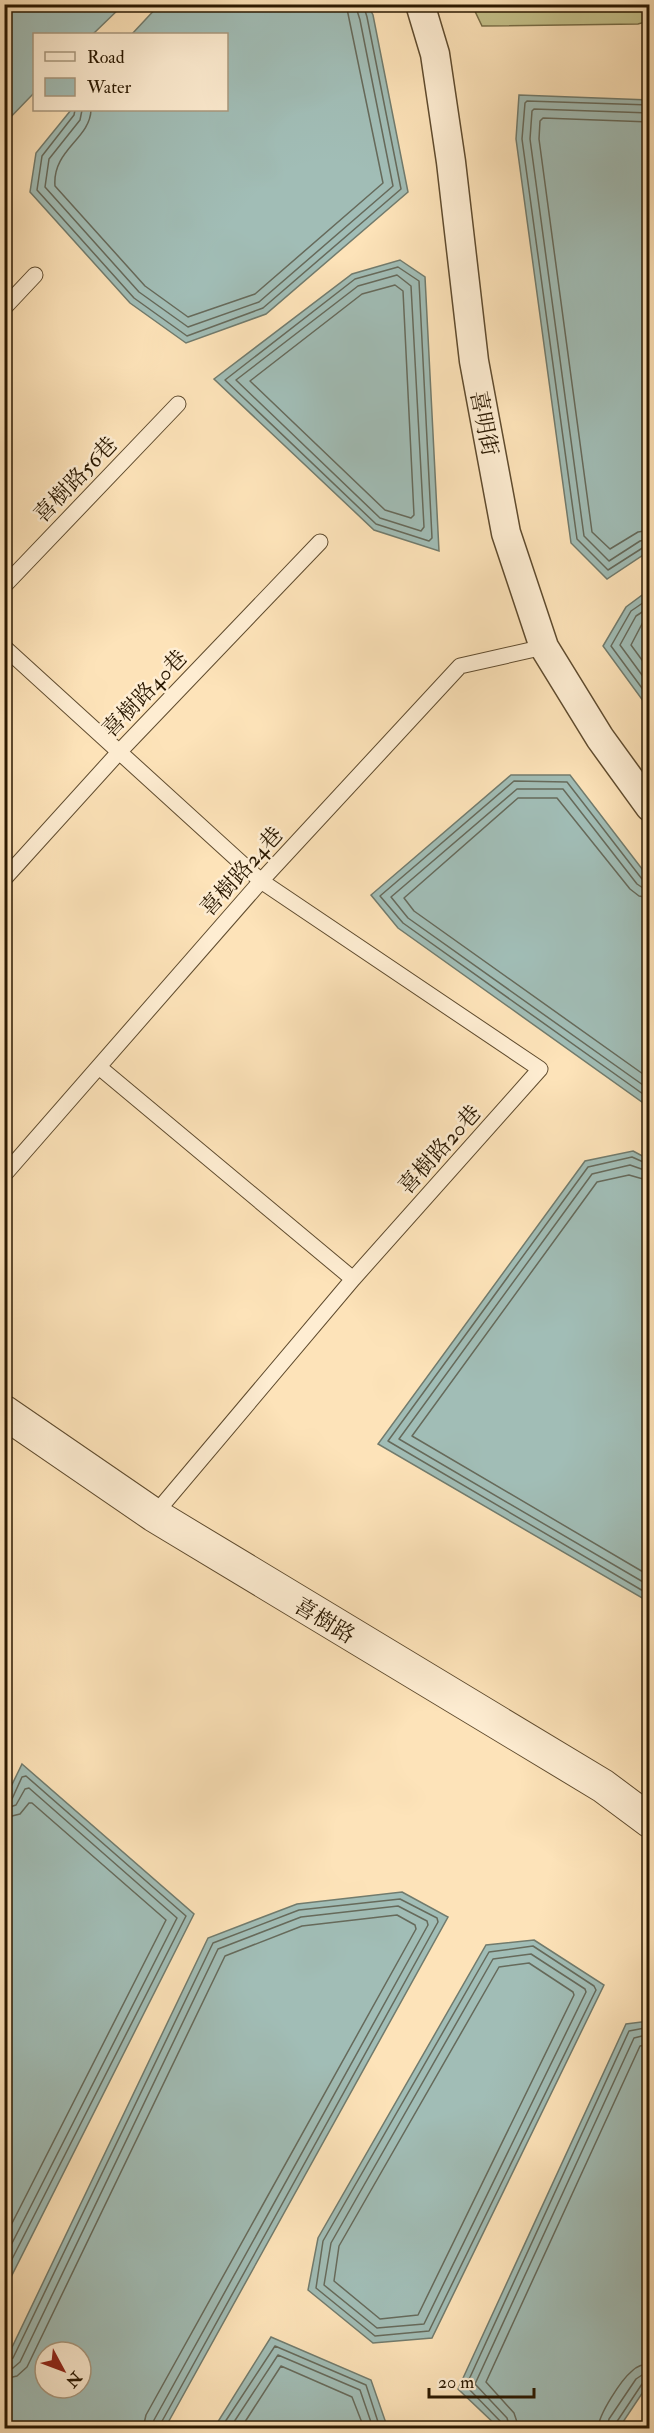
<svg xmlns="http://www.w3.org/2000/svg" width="654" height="2433" font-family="'IM FELL Double Pica','Noto Serif TC',serif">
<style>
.green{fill:#c5c28b;stroke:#786d46;stroke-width:1.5}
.water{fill:#a1bdb6;stroke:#717b6d;stroke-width:1.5;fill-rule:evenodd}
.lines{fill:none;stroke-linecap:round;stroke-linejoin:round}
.shore{stroke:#666a5b;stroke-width:1.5}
.service-casing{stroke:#5f4b2e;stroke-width:17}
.minor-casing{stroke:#5f4b2e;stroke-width:31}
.tertiary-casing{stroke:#5f4b2e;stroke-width:35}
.service{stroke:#feedd2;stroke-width:15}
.minor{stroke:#feedd2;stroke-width:28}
.tertiary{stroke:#feedd2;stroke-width:33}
.labels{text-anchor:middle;stroke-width:5;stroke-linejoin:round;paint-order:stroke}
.street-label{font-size:22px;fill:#2a1800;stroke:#feedd2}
</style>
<rect width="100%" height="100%" fill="#fde3b9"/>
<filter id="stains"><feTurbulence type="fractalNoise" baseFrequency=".00333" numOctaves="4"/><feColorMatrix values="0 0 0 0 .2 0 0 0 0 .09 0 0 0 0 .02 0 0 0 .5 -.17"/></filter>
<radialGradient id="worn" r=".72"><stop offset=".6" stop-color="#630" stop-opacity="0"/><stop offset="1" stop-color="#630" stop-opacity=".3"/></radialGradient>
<path class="green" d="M 472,5 L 649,5 L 649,21 L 638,24 L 482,26 Z"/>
<path class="water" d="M 5,4 L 123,5 L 93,34 L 34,34 L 34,93 L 5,123 Z
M 159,5 L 368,5 L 373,15 L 408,192 L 266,314 L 186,343 L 130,303 L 30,192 L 36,153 L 71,110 L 226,110 L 226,34 L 132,34 Z
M 519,95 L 649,100 L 649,551 L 607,579 L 571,543 L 516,139 Z
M 400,260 L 425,277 L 439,551 L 374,530 L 214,379 L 352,274 Z
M 649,590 L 649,709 L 603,646 L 626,607 Z
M 511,775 L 570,775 L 649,878 L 649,1107 L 398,928 L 371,895 Z
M 633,1151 L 650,1160 L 649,1602 L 378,1444 L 585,1161 Z
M 22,1764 L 194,1914 L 5,2289 L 4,1801 Z
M 402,1892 L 448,1917 L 165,2428 L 5,2428 L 5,2362 L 208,1938 L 297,1904 ZM 45,2352 L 81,2352 L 81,2388 L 45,2388 Z
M 534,1940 L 604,1985 L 432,2338 L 373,2343 L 308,2290 L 318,2238 L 486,1945 Z
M 649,2021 L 649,2383 L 619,2428 L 499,2428 L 458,2389 L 626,2024 Z
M 271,2337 L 371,2380 L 387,2426 L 385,2428 L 214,2428 Z"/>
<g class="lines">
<path class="shore" d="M 650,105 L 527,101 L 525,103 L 522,139 L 577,539 L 608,570 L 644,547 L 650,547
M 75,110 L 74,115 L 42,156 L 37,190 L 134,298 L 187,336 L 263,308 L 401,189 L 367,17 L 363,4
M 82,110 L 80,120 L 49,159 L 45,187 L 139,292 L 188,327 L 259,302 L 393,186 L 360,20 L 355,4
M 91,110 C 90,139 52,150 55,186 L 145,286 L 188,317 L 255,294 L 383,183 L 346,4
M 650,113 L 534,109 L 532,111 L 530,139 L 584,536 L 609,561 L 640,541 L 650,539
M 650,122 L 543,118 L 540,121 L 539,139 L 592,532 L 610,549 L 638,532 L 650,530
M 398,267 L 419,281 L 432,538 L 429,541 L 376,524 L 225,380 L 355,279 Z
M 397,275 L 411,286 L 424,527 L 421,531 L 380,518 L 236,380 L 358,286 Z
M 395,285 L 403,291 L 414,515 L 411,518 L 385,510 L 250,381 L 362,294 Z
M 650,598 L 631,611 L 611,646 L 650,699
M 650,607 L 636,616 L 620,645 L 650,686
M 650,618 L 643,622 L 631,645 L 650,671
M 650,881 L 642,879 L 567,782 L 514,781 L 380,896 L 403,923 L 650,1099
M 650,889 L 643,888 L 637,884 L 563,789 L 517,789 L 391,897 L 408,918 L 650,1090
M 650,898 L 639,896 L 630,889 L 557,798 L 518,798 L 404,898 L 414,911 L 650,1079
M 650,1165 L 632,1157 L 588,1167 L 388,1441 L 650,1595
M 650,1172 L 630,1165 L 592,1174 L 399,1439 L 650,1586
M 650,1181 L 629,1175 L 597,1182 L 412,1436 L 650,1576
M 4,1801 L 12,1799 L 22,1777 L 26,1776 L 186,1916 L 4,2275
M 4,1809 L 16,1805 L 25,1789 L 29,1788 L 177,1918 L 4,2259
M 4,1818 L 20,1814 L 29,1803 L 32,1803 L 166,1920 L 4,2239
M 533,1946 L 594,1986 L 596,1990 L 429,2331 L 375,2336 L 316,2288 L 323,2241 L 489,1952 Z
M 531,1954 L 585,1989 L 586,1992 L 424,2324 L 377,2328 L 324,2285 L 331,2243 L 493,1959 Z
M 529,1963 L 573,1992 L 574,1995 L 418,2315 L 380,2319 L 334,2281 L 339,2246 L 499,1967 Z
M 4,2362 L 13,2358 L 213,1943 L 299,1910 L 400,1899 L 437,1918 L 438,1922 L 161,2423 L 160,2428
M 4,2370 L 13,2368 L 20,2362 L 218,1949 L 301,1917 L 398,1906 L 427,1921 L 428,1925 L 154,2420 L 152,2428
M 4,2379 L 17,2376 L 27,2367 L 225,1956 L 302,1926 L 397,1915 L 415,1925 L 416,1929 L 146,2415 L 143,2428
M 221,2428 L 275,2346 L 366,2385 L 380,2428
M 230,2428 L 278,2355 L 360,2390 L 373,2428
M 241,2428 L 281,2366 L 352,2397 L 364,2428
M 503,2428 L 501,2422 L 466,2386 L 629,2031 L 650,2027
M 510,2428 L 507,2418 L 475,2384 L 634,2038 L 650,2034
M 519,2428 L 514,2413 L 486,2382 L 640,2046 L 650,2044
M 598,2428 C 599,2414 621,2380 632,2371 C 637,2366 643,2364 650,2364
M 607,2428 L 609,2419 L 636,2379 L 642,2375 L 650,2373
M 615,2428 L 616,2423 L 642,2384 L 650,2381"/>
<defs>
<path id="service" d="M 4,308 L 35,275
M 4,586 L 178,404
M 4,647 L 261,881 L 540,1069 L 353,1279 L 154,1515
M 4,879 L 120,751 L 320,542
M 99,1067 L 353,1279
M 4,1175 L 261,881 L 460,666 L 544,647"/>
<path id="minor" d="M 420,4 L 435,54 L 451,162 L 474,361 L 506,533 L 544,647 L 600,738 L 650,807"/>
<path id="tertiary" d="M 4,1412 L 154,1515 L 603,1786 L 650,1821"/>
</defs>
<use href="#service" class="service-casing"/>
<use href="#minor" class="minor-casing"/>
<use href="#tertiary" class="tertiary-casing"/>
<use href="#service" class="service"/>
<use href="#minor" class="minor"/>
<use href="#tertiary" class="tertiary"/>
</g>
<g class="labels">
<g class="street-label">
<text transform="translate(485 423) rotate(79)" y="8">喜明街</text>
<text transform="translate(75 479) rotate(-46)" y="8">喜樹路56巷</text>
<text transform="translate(144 693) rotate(-46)" y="8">喜樹路40巷</text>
<text transform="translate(241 871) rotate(-48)" y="8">喜樹路24巷</text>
<text transform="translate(439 1149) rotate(-48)" y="8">喜樹路20巷</text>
<text transform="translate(325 1620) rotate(31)" y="8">喜樹路</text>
</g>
</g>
<rect width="654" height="2433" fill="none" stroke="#fde3b9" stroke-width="24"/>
<rect x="6" y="6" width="642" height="2421" fill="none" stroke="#2a1800" stroke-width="3"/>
<rect x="12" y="12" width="630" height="2409" fill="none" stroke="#2a1800" stroke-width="1.5"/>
<rect x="33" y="33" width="195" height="78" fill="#feedd2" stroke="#a9987e" stroke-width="1.5"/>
<rect x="45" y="52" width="30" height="9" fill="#feedd2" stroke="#a9987e" stroke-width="1.5"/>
<text x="87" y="63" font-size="18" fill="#2a1800">Road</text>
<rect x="45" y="78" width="30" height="18" fill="#a1bdb6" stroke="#a9987e" stroke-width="1.5"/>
<text x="87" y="93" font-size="18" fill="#2a1800">Water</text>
<g transform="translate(63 2370) rotate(131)"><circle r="28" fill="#feedd2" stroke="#a9987e" stroke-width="1.5"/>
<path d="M0-4.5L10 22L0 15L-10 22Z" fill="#8f2418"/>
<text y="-9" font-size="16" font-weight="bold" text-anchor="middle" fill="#2a1800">N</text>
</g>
<path d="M429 2388v9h105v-9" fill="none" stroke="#2a1800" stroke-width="3"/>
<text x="438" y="2388" font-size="18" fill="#2a1800" stroke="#feedd2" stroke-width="4.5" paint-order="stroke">20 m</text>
<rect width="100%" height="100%" filter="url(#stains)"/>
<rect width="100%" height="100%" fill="url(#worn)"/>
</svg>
